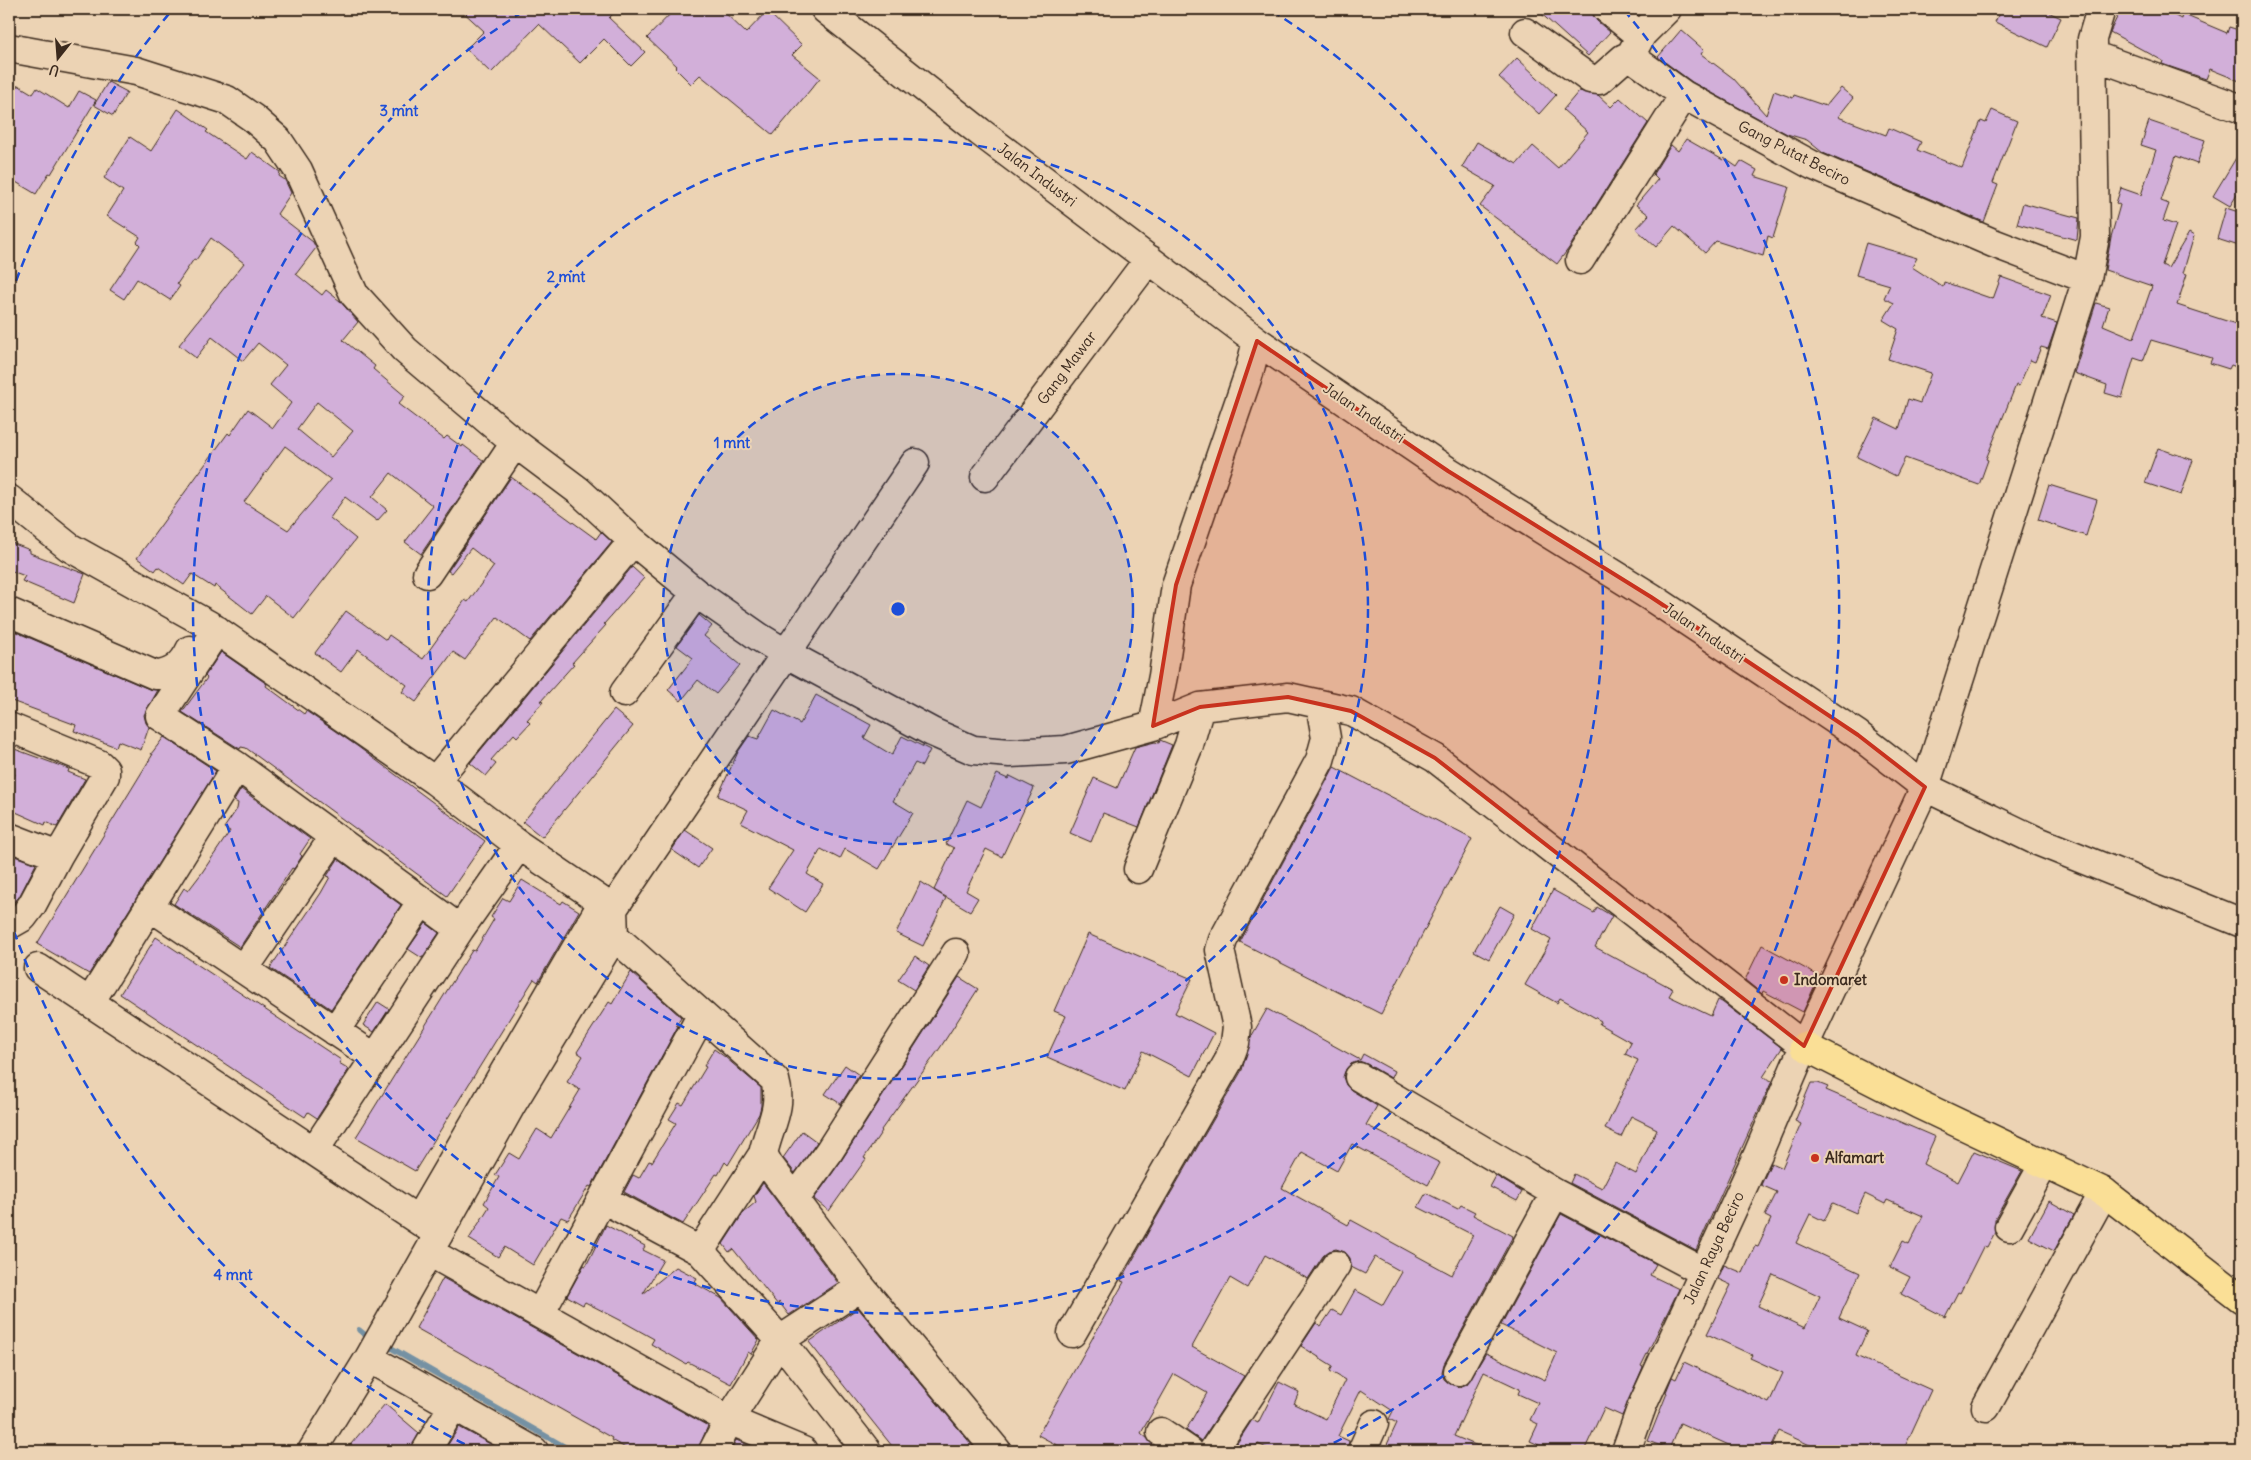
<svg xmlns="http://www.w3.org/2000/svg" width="2251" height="1460" font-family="Delius,sans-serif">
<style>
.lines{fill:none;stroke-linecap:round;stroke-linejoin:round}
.stream{stroke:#7491a3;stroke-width:5.5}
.building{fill:#d2afd9;stroke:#3b2a1e;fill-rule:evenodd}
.minor-casing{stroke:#3b2a1e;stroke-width:31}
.major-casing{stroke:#3b2a1e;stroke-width:31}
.minor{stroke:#ecd3b4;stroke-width:28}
.major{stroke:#fadf96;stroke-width:28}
.marked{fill:#c8321e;fill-opacity:0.2;stroke:#c8321e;stroke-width:4;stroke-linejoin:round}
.ring{fill:none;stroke:#1d4ed8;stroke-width:2.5;stroke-dasharray:9 6}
.poi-dot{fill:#c8321e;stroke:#ecd3b4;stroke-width:2}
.labels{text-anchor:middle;stroke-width:4;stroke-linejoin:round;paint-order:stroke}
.street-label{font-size:15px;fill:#3b2a1e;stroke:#ecd3b4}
.poi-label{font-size:15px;font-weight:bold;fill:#3b2a1e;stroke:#ecd3b4;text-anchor:start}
.centre{fill:#1d4ed8;stroke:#ecd3b4;stroke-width:2.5}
.ring-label{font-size:15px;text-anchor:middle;font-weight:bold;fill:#1d4ed8;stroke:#ecd3b4;stroke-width:4;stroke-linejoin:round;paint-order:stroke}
</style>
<rect width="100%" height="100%" fill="#ecd3b4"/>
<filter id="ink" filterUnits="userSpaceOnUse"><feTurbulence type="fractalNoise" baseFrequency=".02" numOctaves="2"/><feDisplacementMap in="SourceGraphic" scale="10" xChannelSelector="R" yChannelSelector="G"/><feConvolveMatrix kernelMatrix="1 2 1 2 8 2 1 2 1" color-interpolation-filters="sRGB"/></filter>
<g filter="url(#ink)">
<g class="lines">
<path class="stream" d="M 359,1330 L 364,1334
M 393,1349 L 572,1451"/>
</g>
<path class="building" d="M 460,9 L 618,9 L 609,18 L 645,52 L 631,66 L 604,39 L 580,63 L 539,24 L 491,73 L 466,49 L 484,31 Z
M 675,9 L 721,9 L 746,33 L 767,11 L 802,45 L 792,55 L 820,78 L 773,135 L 700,75 L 691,84 L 675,68 L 677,66 L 647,38 Z
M 1536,9 L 1592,9 L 1593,15 L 1597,21 L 1610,32 L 1588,56 Z
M 2001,9 L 2042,9 L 2061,18 L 2047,47 L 1995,22 Z
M 2121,9 L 2162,9 L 2181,19 L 2182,14 L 2227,33 L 2229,27 L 2242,31 L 2242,82 L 2210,69 L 2206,79 L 2162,64 L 2163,61 L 2110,32 Z
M 1681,30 L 1704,50 L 1701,54 L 1733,78 L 1766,115 L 1774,91 L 1793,98 L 1794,95 L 1826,106 L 1841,88 L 1853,98 L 1838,117 L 1886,135 L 1889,128 L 1921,142 L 1917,150 L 1962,168 L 1981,121 L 1986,123 L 1992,110 L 2017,121 L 1993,183 L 1998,185 L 1984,222 L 1823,153 L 1807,140 L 1787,134 L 1692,82 L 1658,57 Z
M 1517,58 L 1556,95 L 1539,114 L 1499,77 Z
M 108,82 L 127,92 L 113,116 L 94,105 Z
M 18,85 L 33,94 L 37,88 L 69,108 L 79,91 L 96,100 L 51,174 L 49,173 L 36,194 L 9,178 L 9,100 Z
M 1579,91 L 1598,95 L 1611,107 L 1620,98 L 1648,123 L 1569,248 L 1557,264 L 1480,206 L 1495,186 L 1462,167 L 1477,142 L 1517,164 L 1533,146 L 1558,168 L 1588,132 L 1563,110 Z
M 178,109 L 208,130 L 206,132 L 247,159 L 252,152 L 280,172 L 279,176 L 285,180 L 291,193 L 277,214 L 313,242 L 316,248 L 296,274 L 322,295 L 326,290 L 340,301 L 358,322 L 343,340 L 375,366 L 373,369 L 405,396 L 398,404 L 444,439 L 447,436 L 462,447 L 463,445 L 484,461 L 421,554 L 405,542 L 433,506 L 391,473 L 372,497 L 387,510 L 377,521 L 345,497 L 330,518 L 356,539 L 294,618 L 266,596 L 252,614 L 215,585 L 214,588 L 192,574 L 184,585 L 158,567 L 155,571 L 137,558 L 228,433 L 230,435 L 248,409 L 273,428 L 291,403 L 270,385 L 286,365 L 258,343 L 243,361 L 212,337 L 196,358 L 179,345 L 244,263 L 211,238 L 196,260 L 194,259 L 177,284 L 180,286 L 170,300 L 137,279 L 124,299 L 110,290 L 140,245 L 137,242 L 140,237 L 107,216 L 123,191 L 104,178 L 130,137 L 151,151 ZM 317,402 L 353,431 L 331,457 L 297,429 ZM 285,446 L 331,480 L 288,530 L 244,502 Z
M 2149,121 L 2205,140 L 2197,164 L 2176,156 L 2161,201 L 2169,204 L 2163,221 L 2176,225 L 2162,265 L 2168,268 L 2189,233 L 2194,236 L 2183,273 L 2187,274 L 2177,305 L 2242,326 L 2242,369 L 2231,365 L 2229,369 L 2210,363 L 2212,358 L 2151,340 L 2143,361 L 2134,358 L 2122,398 L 2105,393 L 2107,385 L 2074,373 L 2096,303 L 2109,307 L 2103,325 L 2134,338 L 2152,286 L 2105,270 L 2111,237 L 2120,205 L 2116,203 L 2121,188 L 2141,195 L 2156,150 L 2141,145 Z
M 1686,139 L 1723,160 L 1724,158 L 1737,167 L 1741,161 L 1757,170 L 1754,176 L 1789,187 L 1773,238 L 1768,236 L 1763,256 L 1716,241 L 1705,253 L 1674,226 L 1656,247 L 1636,229 L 1649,215 L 1636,205 L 1658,179 L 1653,174 L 1671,145 L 1678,151 Z
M 2242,148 L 2242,187 L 2230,206 L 2213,196 Z
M 2023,203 L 2079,218 L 2077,240 L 2017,224 Z
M 2226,208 L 2242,213 L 2242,247 L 2217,239 Z
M 1866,243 L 1917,258 L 1912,267 L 1943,287 L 1944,282 L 1993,299 L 2001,277 L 2051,295 L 2042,318 L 2057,323 L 2048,349 L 2041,347 L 2035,362 L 2030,360 L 2019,386 L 2016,385 L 1986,459 L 1988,460 L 1979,485 L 1905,458 L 1896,476 L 1857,457 L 1876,418 L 1899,429 L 1908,399 L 1920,403 L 1931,373 L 1888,359 L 1898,329 L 1883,320 L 1894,303 L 1884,298 L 1890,285 L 1856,275 Z
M 2158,448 L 2193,460 L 2181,495 L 2145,483 Z
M 511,477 L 596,539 L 601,532 L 612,542 L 530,641 L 497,617 L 465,660 L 453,652 L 416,702 L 402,692 L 407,685 L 358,649 L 341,672 L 315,653 L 346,611 L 386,640 L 389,635 L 423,659 L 465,600 L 468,602 L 494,566 L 471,548 L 451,573 L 448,571 Z
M 2049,485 L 2097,500 L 2086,536 L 2038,520 Z
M 9,542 L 30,550 L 30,553 L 85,574 L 74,603 L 22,581 L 25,576 L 9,570 Z
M 632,567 L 644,578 L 604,624 L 606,625 L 572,663 L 574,664 L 541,701 L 543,702 L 527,720 L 530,723 L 517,737 L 514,734 L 491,760 L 496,764 L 486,776 L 470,763 Z
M 699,615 L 712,626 L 704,636 L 740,665 L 716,694 L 698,680 L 681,701 L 668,690 L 693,658 L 677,646 Z
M 9,629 L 149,689 L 158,690 L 144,715 L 146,723 L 149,727 L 141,750 L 118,741 L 116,747 L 74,731 L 76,725 L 9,700 Z
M 221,652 L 267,684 L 266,686 L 304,714 L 306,711 L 357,746 L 485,841 L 447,896 L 246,748 L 241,747 L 240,749 L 182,712 L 207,678 L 205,676 Z
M 816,695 L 871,725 L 864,738 L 892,755 L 902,736 L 930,750 L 922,766 L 915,763 L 893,801 L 913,813 L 879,869 L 845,849 L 840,859 L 821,849 L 807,874 L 823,884 L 805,912 L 768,888 L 793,850 L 741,823 L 748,810 L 718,796 L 738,752 L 749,736 L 758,739 L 774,710 L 800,724 Z
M 614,710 L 633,726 L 542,837 L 523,822 Z
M 164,737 L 216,771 L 89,974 L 37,944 L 153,754 L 151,754 Z
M 1160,740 L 1172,745 L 1139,827 L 1103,813 L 1091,842 L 1070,833 L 1094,778 L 1117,788 L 1135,747 L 1155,742 L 1159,743 Z
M 9,747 L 69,769 L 68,772 L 85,779 L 57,827 L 46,822 L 45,825 L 9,809 L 9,789 L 15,774 L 9,772 Z
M 1334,767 L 1472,839 L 1381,1014 L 1240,942 Z
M 997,774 L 1008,779 L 1010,776 L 1034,788 L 1002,857 L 986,849 L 966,891 L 978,898 L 970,911 L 934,890 L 954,848 L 946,844 L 967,800 L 981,807 Z
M 241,789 L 310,839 L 300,854 L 302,856 L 294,869 L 292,868 L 240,947 L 174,904 L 184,888 L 188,891 L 201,874 L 230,831 L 224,828 L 237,809 L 238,803 L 234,801 Z
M 685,830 L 712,848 L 698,868 L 672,850 Z
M 9,854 L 36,864 L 19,897 L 9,907 Z
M 338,859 L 401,905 L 331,1009 L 270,968 L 321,893 L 330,877 L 327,876 Z
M 522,880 L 561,904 L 563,901 L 579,911 L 538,982 L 534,979 L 415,1171 L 356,1137 L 471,952 L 472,950 L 475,951 L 494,919 L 491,917 L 503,898 L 509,901 Z
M 921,882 L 946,898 L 923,946 L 896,933 Z
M 1553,890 L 1594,913 L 1597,907 L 1612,916 L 1595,947 L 1673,989 L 1669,996 L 1711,1016 L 1718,1000 L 1722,1002 L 1782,1048 L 1763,1077 L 1772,1081 L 1696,1250 L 1570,1183 L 1574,1174 L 1602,1188 L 1615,1163 L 1636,1174 L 1657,1129 L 1631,1116 L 1621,1137 L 1605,1129 L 1638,1060 L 1625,1054 L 1631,1042 L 1599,1024 L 1601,1021 L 1560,998 L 1557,1003 L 1525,985 L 1551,940 L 1532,929 Z
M 1500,906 L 1514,914 L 1489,959 L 1474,951 Z
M 426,923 L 439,933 L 422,958 L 408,949 Z
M 1088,934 L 1192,979 L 1175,1013 L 1214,1033 L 1192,1076 L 1143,1051 L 1125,1091 L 1047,1057 L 1066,1016 L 1054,1011 Z
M 156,937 L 341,1060 L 339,1063 L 349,1069 L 317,1118 L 308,1112 L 305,1117 L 120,994 Z
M 1762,945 L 1819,976 L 1803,1012 L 1763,991 L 1762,994 L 1745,980 Z
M 915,956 L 929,966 L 914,990 L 898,980 Z
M 631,972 L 681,1017 L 676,1025 L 678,1026 L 591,1187 L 589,1186 L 568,1220 L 561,1217 L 533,1265 L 504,1247 L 498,1257 L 469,1239 L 489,1207 L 484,1203 L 499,1177 L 495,1175 L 509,1153 L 519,1159 L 537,1129 L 551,1138 L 580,1090 L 567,1082 L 583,1056 L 577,1052 L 609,1002 L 612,1004 Z
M 959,977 L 978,989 L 940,1048 L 881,1130 L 882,1131 L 864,1158 L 866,1159 L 829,1211 L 814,1199 L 841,1161 Z
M 378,1002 L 389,1009 L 374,1032 L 363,1025 Z
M 1267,1009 L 1360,1060 L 1363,1054 L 1394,1071 L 1391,1078 L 1367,1064 L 1359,1061 L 1351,1064 L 1346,1069 L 1343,1077 L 1346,1085 L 1351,1090 L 1377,1106 L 1366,1125 L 1440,1163 L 1428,1185 L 1352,1144 L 1337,1171 L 1302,1152 L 1282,1188 L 1348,1225 L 1351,1220 L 1452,1275 L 1473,1235 L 1418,1207 L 1426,1193 L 1458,1209 L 1461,1205 L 1475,1212 L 1473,1215 L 1513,1236 L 1444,1364 L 1442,1372 L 1444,1379 L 1450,1384 L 1459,1387 L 1467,1384 L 1486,1353 L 1545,1380 L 1557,1353 L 1501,1325 L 1561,1214 L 1656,1264 L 1650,1275 L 1679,1289 L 1641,1366 L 1643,1367 L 1622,1416 L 1604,1408 L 1584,1451 L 1552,1451 L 1530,1441 L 1538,1424 L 1530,1420 L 1538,1403 L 1518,1394 L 1520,1389 L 1484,1372 L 1454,1436 L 1490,1451 L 1384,1451 L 1397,1423 L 1389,1419 L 1393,1411 L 1361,1390 L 1338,1436 L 1349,1441 L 1347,1451 L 1273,1451 L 1258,1444 L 1254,1451 L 1232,1451 L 1252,1420 L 1258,1423 L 1279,1382 L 1299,1392 L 1294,1404 L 1326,1419 L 1345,1380 L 1330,1371 L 1333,1366 L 1301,1346 L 1316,1323 L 1321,1326 L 1332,1310 L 1341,1315 L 1355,1290 L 1383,1305 L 1402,1272 L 1375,1257 L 1365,1274 L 1351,1267 L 1350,1258 L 1345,1252 L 1336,1249 L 1329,1251 L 1323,1256 L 1308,1279 L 1265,1255 L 1247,1288 L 1230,1278 L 1192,1347 L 1244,1376 L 1201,1441 L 1186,1430 L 1207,1393 L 1174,1374 L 1141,1433 L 1162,1451 L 1068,1451 L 1038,1435 L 1124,1282 L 1121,1281 L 1150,1229 L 1242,1070 L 1251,1037 Z
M 714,1049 L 725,1057 L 761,1088 L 761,1106 L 759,1114 L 728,1165 L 725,1162 L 718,1175 L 716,1174 L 683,1224 L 624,1192 L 633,1175 L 639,1178 L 649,1161 L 652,1162 L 676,1123 L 669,1119 L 679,1103 L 683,1105 L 706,1067 L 704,1066 Z
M 845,1065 L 859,1075 L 841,1104 L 825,1094 Z
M 1811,1083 L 1818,1083 L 1828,1087 L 1826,1090 L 1935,1137 L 1923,1164 L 1958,1182 L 1974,1151 L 2022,1171 L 1995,1219 L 1995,1232 L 1987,1248 L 1983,1247 L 1960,1293 L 1958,1292 L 1945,1317 L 1901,1294 L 1910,1277 L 1890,1267 L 1903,1241 L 1909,1244 L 1923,1216 L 1887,1200 L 1885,1204 L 1865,1194 L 1856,1213 L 1833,1203 L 1824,1221 L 1810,1214 L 1796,1243 L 1860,1273 L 1839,1318 L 1867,1331 L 1856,1356 L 1931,1390 L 1903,1451 L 1823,1451 L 1779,1431 L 1770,1451 L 1742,1451 L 1680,1423 L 1669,1449 L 1648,1441 L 1667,1393 L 1666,1392 L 1672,1377 L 1676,1379 L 1684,1362 L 1769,1403 L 1783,1373 L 1750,1358 L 1752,1355 L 1707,1334 L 1731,1285 L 1718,1279 L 1724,1265 L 1743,1273 L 1755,1246 L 1758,1247 L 1771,1219 L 1765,1216 L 1777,1192 L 1761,1185 L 1771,1163 L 1782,1168 L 1801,1124 L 1795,1121 ZM 1773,1274 L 1820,1296 L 1805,1328 L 1758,1306 Z
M 802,1131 L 817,1142 L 795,1173 L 783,1158 Z
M 1496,1176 L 1522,1192 L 1517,1201 L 1490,1187 Z
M 763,1183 L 838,1283 L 789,1315 L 779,1302 L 778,1305 L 733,1249 L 729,1252 L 723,1244 L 744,1212 L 756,1202 L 754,1196 Z
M 2049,1201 L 2074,1215 L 2054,1251 L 2029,1238 Z
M 606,1225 L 645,1246 L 643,1250 L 663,1260 L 643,1294 L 676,1267 L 697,1278 L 694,1283 L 721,1298 L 759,1340 L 751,1354 L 748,1352 L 731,1384 L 688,1362 L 686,1364 L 651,1344 L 654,1339 L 620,1320 L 585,1302 L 583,1305 L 567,1296 L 584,1265 L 586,1266 Z
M 443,1278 L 708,1426 L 697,1451 L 631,1451 L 611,1440 L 612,1438 L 416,1328 Z
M 858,1308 L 977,1451 L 896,1451 L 809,1342 Z
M 385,1404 L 419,1433 L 410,1451 L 345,1451 Z
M 459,1427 L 503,1451 L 444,1451 Z
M 736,1440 L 763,1451 L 730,1451 Z"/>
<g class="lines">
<defs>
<path id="minor" d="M 825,9 L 980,132 L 1257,341 L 1448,471 L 1651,597 L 1858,735 L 1925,787 L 2035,840 L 2242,923
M 1607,9 L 1640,36
M 1525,32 L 1590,79 L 1599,80 L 1624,58 L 1630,56 L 1684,95 L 1812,165 L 1993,243 L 2087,279
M 9,48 L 136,71 L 227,100 L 253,118 L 278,140 L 298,170 L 354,294 L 405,350 L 515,443 L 579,491 L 633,541 L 696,593 L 759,637 L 785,653 L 932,732 L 973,750 L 1010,753 L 1066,750 L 1153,726 L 1200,707 L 1288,697 L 1351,711 L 1435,758 L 1804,1046
M 2092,55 L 2242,109
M 1630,56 L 1642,34 L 1667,9
M 1580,260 L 1684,95
M 985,477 L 1149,259
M 9,499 L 69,547 L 209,625 L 435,781 L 519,845 L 613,909
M 427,574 L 515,443
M 9,612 L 155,675 C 172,675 183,665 190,650
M 217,630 L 160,716 L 237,766 L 460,929
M 624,693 L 696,593
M 1153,726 L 1163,676 L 1176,585 L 1249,373 L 1257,341
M 9,727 L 99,764 L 105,770 L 105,776 L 58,856 L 32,905 L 23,917 L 9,925
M 435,781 L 633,541
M 9,837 L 58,856
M 1138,869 L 1189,745 L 1200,707
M 149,906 L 374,1057
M 614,936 L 775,1080 C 783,1108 769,1126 763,1154 L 769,1165 L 861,1287 L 997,1451
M 38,968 L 439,1234
M 244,969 L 334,837
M 90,1002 L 237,766
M 335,1031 L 422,901
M 1359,1077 L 1555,1193 L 1704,1272
M 314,1151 L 460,929 L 519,845
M 603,1199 L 700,1251 L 780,1340 L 867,1451
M 795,1199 L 828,1153 L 956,953
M 418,1220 L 603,902
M 2009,1227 L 2044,1164
M 700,1251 L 763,1154
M 429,1252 L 729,1420 L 803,1451
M 540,1314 L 701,1016
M 1072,1333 L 1228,1062 L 1235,1043 L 1237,1027 L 1220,950 L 1223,940 L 1320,760 L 1326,738 L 1320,704
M 369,1358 L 534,1451
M 1458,1371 L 1555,1193
M 1986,1407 L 2104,1192
M 1161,1432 L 1189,1451
M 312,1451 L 369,1358 L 512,1104 L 614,936 L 613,909 L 915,463
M 426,1451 L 453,1406
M 713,1451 L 729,1420 L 780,1340 L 861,1287
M 1213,1451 L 1336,1265
M 1362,1451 L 1374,1424
M 1626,1451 L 1642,1406 L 1758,1154 L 1804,1046 L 1925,787 L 2087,279 L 2095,237 L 2092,39 L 2101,9"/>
<path id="major" d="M 1804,1046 L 1918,1104 L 2104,1192 L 2242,1299"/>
</defs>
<use href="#minor" class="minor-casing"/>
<use href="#major" class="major-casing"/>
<use href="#minor" class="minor"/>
<use href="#major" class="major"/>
</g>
</g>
<path class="marked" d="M 1257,341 L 1448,471 L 1651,597 L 1858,735 L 1925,787 L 1804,1046 L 1435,758 L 1351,711 L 1288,697 L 1200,707 L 1153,726 L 1176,585 Z"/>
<circle cx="898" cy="609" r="235" fill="#1d4ed8" fill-opacity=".12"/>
<g class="ring">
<circle cx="898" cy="609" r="235"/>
<circle cx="898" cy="609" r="470"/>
<path d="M1272 11A705 705 0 1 1 524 11"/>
<path d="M478 1451A941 941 0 0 1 11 923M11 295A941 941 0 0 1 172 10M1624 10A941 941 0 0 1 1318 1451"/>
</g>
<g class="poi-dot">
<circle cx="1784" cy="980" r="5"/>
<circle cx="1815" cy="1158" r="5"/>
</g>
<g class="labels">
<g class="street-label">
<text transform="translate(1794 153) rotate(27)" y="5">Gang Putat Beciro</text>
<text transform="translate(1037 175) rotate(37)" y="5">Jalan Industri</text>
<text transform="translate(1067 368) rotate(-53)" y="5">Gang Mawar</text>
<text transform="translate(1364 413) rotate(34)" y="5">Jalan Industri</text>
<text transform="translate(1704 633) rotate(34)" y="5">Jalan Industri</text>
<text transform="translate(1714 1248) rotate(-65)" y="5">Jalan Raya Beciro</text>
</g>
<g class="poi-label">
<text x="1794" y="985">Indomaret</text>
<text x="1825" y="1163">Alfamart</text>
</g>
</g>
<circle cx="898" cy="609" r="8" class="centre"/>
<g class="ring-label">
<text x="399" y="116">3 mnt</text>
<text x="566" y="282">2 mnt</text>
<text x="732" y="448">1 mnt</text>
<text x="233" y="1280">4 mnt</text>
</g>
<rect width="2251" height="1460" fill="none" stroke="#ecd3b4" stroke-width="30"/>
<rect x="15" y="15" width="2221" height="1430" fill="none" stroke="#3b2a1e" stroke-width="2" filter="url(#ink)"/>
<g transform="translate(58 58) rotate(197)" stroke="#ecd3b4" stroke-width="4" paint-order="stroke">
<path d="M0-4L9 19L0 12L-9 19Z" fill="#3b2a1e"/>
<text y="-8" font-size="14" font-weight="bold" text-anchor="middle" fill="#3b2a1e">U</text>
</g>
</svg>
